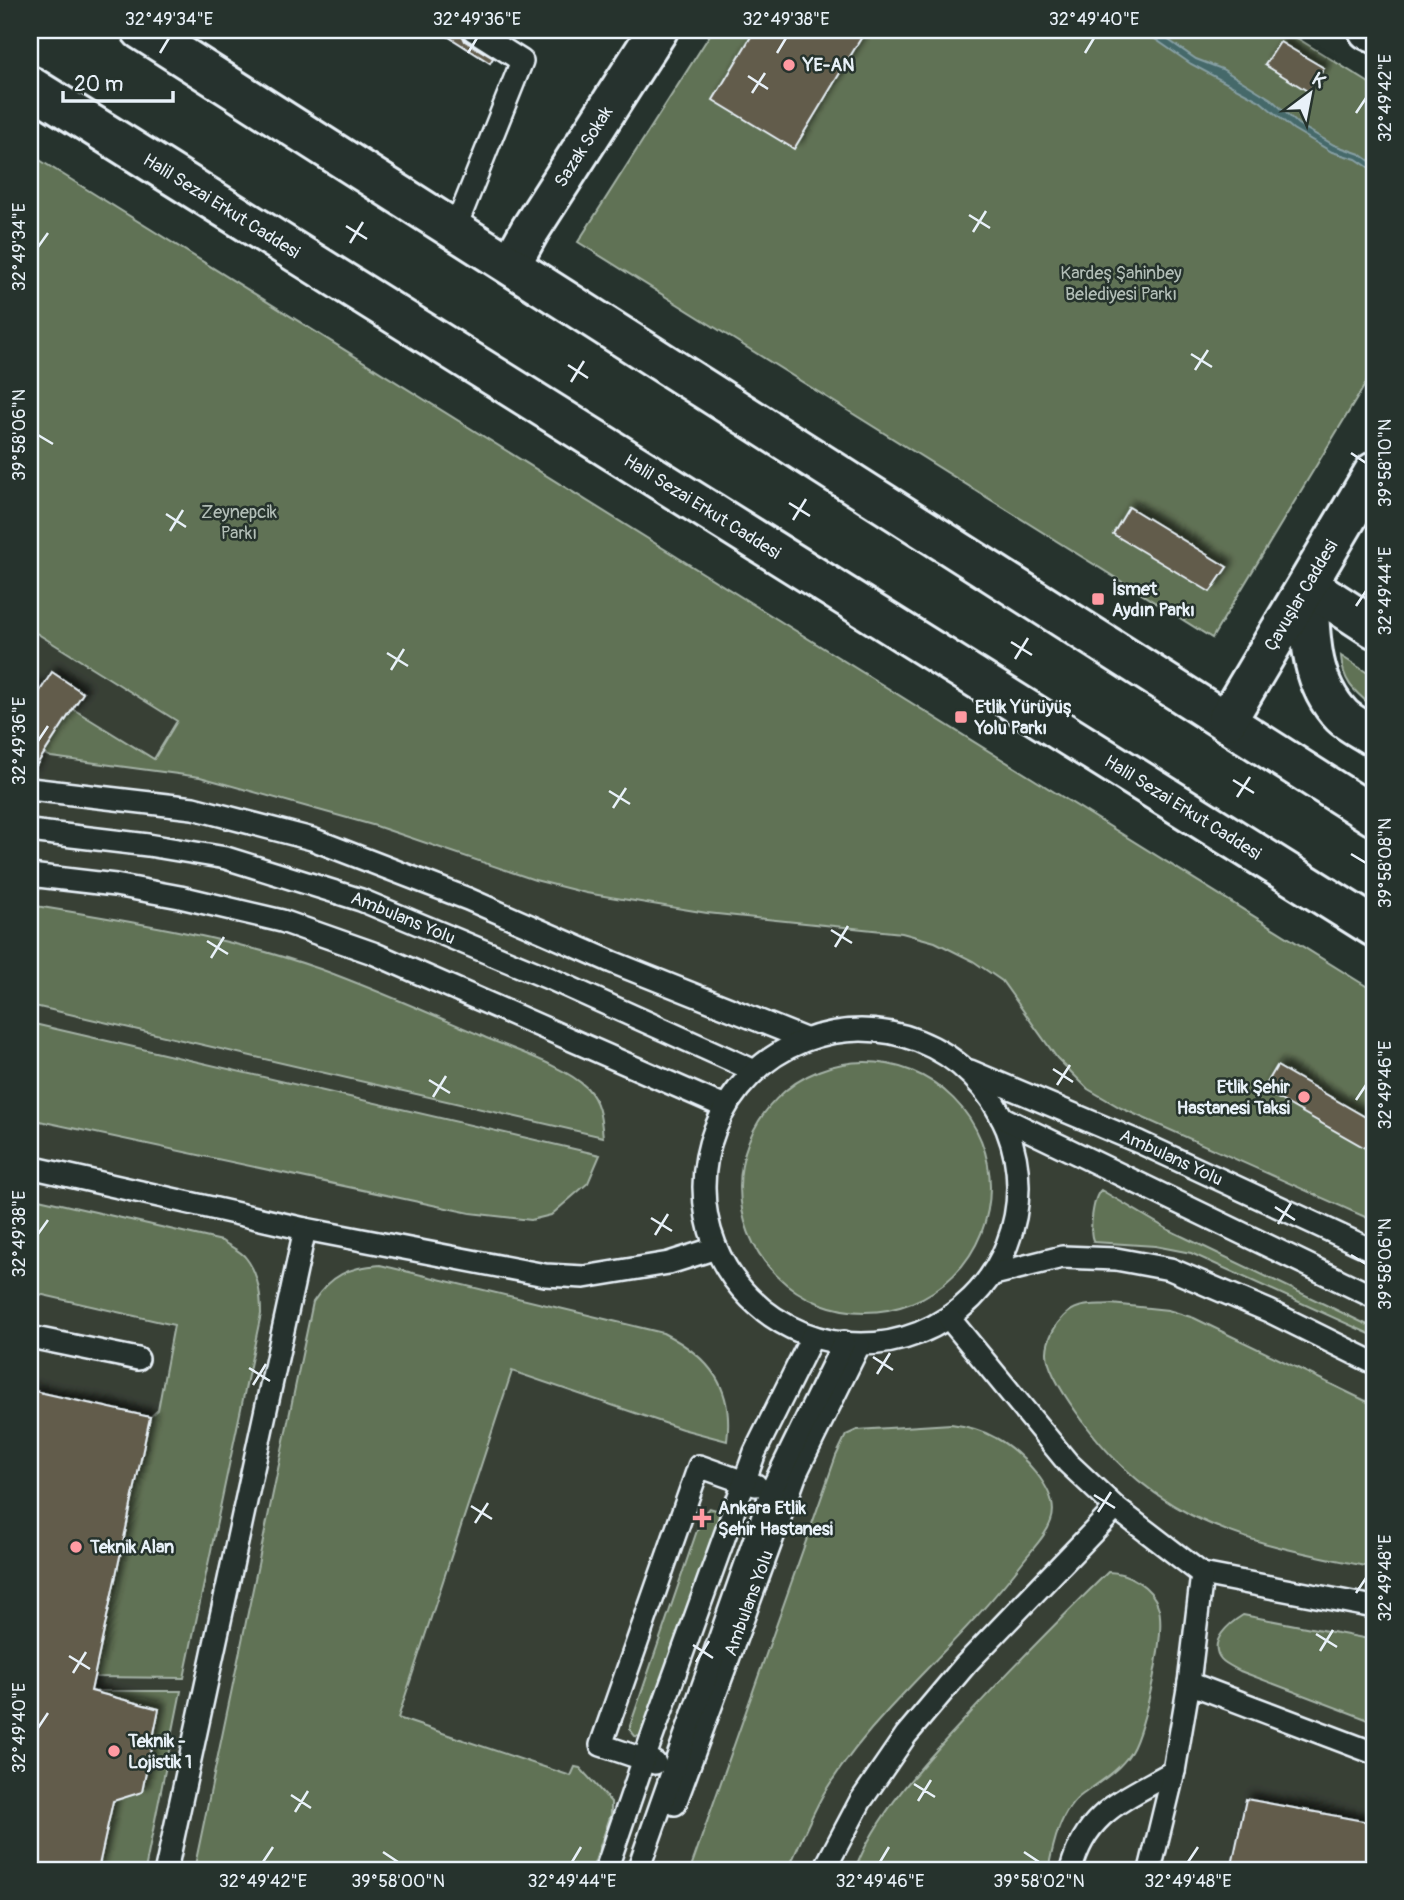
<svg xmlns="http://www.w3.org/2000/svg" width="1404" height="1900" font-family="Pangolin,sans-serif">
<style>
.built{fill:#383f36}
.green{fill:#617255;stroke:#a4b2a6;stroke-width:2}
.water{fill:#45696a;stroke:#869fa3;stroke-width:2}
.building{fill:#625c4b;stroke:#e8f1f8;stroke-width:2;filter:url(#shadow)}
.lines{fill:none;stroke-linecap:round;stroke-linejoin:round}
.lane-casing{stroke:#e8f1f8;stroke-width:26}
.street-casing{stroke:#e8f1f8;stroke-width:44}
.secondary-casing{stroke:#e8f1f8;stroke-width:44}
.lane{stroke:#26332d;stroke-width:21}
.street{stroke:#26332d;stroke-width:38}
.secondary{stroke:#26332d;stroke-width:38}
.ticks{fill:none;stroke:#e8f1f8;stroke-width:2.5}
.poi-dot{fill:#ff9aa2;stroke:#26332d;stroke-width:2.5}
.labels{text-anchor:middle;stroke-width:5;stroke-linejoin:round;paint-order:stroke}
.poi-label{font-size:18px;font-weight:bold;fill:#e8f1f8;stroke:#26332d;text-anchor:start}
.street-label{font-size:18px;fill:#e8f1f8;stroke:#26332d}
.park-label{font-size:18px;fill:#b2beb7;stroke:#26332d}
.neatline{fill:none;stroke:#e8f1f8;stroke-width:2.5}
.ticks-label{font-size:18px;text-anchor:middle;fill:#e8f1f8}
</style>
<defs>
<filter id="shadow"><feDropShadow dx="6" dy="-6" stdDeviation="3.5" flood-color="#0009"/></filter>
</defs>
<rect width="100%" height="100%" fill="#26332d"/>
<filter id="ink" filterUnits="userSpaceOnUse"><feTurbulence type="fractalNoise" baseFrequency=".0143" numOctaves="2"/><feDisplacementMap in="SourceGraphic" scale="14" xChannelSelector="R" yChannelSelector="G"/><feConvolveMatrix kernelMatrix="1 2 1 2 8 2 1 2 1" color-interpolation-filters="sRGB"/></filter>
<g filter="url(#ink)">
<path class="built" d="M 30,629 L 121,687 L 376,826 L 535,880 L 707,913 L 902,933 L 935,942 L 973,961 L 1002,981 L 1374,1166 L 1374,1870 L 30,1870 Z"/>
<path class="green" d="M 713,30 L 1284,30 L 1374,86 L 1374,370 L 1212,638 L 578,242 Z
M 30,154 L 1374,991 L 1374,1221 L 1121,1108 L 1088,1089 L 1057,1058 L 1002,981 L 973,961 L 935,942 L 902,933 L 707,913 L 586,893 L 535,880 L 376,826 L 200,777 L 51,757 L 44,754 L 73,709 L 154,759 L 177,721 L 30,629 Z
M 1341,656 L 1374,677 L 1374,708 C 1354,691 1343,683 1341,656 Z
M 30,905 C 128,921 226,936 320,969 C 375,989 429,1013 482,1036 C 511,1049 565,1066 587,1088 C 600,1102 601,1119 603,1137 L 30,1005 Z
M 30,1023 L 600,1155 L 588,1183 L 551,1215 L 531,1220 L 470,1213 L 30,1119 Z
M740 1187a125 125 0 1 1 250 0a125 125 0 1 1-250 0Z
M 1101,1190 L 1169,1230 L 1374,1328 L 1374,1336 L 1191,1253 L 1155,1246 L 1094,1242 C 1088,1234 1093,1197 1101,1190 Z
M 30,1197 L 222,1241 C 229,1246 241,1251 246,1258 C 258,1273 261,1295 261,1314 L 184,1678 L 94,1677 L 150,1417 L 158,1410 L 174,1325 L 30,1292 Z
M 380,1265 L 663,1333 C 710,1357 734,1388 727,1441 L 682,1429 L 512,1371 L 398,1718 L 571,1776 L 575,1767 L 580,1768 L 611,1802 L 611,1814 L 592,1870 L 194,1870 L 313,1302 C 331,1275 349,1267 380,1265 Z
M 1111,1304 L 1168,1310 L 1194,1318 L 1374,1405 L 1374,1568 C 1310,1554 1250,1545 1191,1515 C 1166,1502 1142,1485 1122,1466 C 1101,1447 1046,1379 1047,1352 C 1047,1345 1050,1337 1053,1331 C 1058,1321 1068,1310 1079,1307 C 1089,1304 1101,1305 1111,1304 Z
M 951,1424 C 967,1426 982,1430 996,1438 C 1020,1451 1062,1492 1051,1521 C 1046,1536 1033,1548 1024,1560 C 983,1614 934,1660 889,1709 C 865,1735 842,1764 824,1793 C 810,1818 799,1845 788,1870 L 690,1870 L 836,1456 L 846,1435 L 857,1430 Z
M 709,1508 L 716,1510 L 721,1514 L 720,1522 L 643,1737 L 635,1736 L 630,1730 L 630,1726 L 702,1516 Z
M 1108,1572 C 1128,1572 1152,1587 1158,1606 C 1167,1630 1145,1729 1131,1752 C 1119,1771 1101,1781 1083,1794 C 1060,1810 1053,1845 1048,1870 L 855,1870 C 876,1814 925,1762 965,1719 C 1011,1668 1059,1620 1108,1572 Z
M 1243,1615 L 1374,1640 L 1374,1722 L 1240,1671 C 1235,1668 1225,1664 1221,1659 C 1207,1641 1230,1623 1243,1615 Z
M 91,1691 L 181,1691 L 145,1870 L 98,1870 L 113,1801 L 142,1792 L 159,1710 Z"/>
<path class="water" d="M 1142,30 L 1154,30 L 1196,59 L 1222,69 L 1271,99 L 1298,124 L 1334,145 L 1360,154 L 1374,164 L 1374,171 L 1356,159 L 1332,152 L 1293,129 L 1260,101 L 1191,64 Z"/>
<path class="building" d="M 438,30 L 460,30 L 465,41 L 493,58 L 490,63 Z
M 755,30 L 866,30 L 794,149 L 713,100 Z
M 1280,42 L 1324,68 L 1309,92 L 1265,65 Z
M 1129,507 L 1227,567 L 1210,592 L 1113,534 Z
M 52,672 L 83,693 L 30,775 L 30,685 L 40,691 Z
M 1277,1066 L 1374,1122 L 1374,1153 L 1263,1090 Z
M 30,1390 L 150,1417 L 91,1691 L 159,1709 L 142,1792 L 113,1801 L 98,1870 L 30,1870 Z
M 1246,1799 L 1374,1823 L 1374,1870 L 1231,1870 Z"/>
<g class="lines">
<defs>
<g id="lane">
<path d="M 455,229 L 522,61 L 473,30"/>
<path d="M 30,789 L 193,808 L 312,839 L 468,899 L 612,962 L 805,1039"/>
<path id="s1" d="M 30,831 L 148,845 L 226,858 L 361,900 L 551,979 L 755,1071"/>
<path d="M 30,875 L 115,885 L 180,897 L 282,921 L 373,953 L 725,1107"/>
<circle cx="861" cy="1187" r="157"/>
<path id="s2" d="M 970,1071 L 1139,1142 L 1374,1251"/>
<path d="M 1001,1117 L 1374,1297"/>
<path d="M 30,1167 L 305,1229 L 545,1275 L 584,1277 L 669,1263 L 716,1248"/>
<path d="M 994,1274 L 1062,1257 L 1116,1259 L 1170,1269 L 1269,1311 L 1374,1363"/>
<path d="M 949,1318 L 1068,1463 L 1116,1508 L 1202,1574 L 1374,1607"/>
<path d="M 30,1337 L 138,1359"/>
<path d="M 1189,1683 L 1374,1753"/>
<path d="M 655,1763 L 601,1745 L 699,1466 L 744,1482 L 756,1485"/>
<path id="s3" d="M 675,1804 L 797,1471 L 859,1345"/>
<path d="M 166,1870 L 305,1229"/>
<path d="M 606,1870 L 644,1759 L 755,1452 L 812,1337"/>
<path d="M 638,1870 L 773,1487 L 844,1342"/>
<path d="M 824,1870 L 860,1802 L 906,1735 L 966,1664 L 1116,1508"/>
<path d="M 1071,1870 C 1086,1811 1126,1799 1174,1771"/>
<path d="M 1150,1870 L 1174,1771 L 1189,1683 L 1202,1574"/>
</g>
<g id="street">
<path id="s4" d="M 511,264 L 530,230 L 658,30"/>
<path d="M 1308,585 C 1310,630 1308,681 1342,716 C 1350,724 1364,730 1374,737"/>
<path d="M 1308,585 L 1374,628"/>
</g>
<g id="secondary">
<path d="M 141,30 L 1374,816"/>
<path d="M 1368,30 L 1374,33"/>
<path id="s5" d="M 30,86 L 1374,927"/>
<path id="s6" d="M 1227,720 L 1374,472"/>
</g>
</defs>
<use href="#lane" class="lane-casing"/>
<use href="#street" class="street-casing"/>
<use href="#secondary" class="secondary-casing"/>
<use href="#lane" class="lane"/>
<use href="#street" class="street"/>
<use href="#secondary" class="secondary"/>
</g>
</g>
<path class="ticks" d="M 160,53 L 169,38M 468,53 L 477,38M 777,53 L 786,38M 1085,53 L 1094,38M 748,76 L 768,89M 752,93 L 765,73M 1356,113 L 1366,98M 969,215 L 990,228M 346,226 L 367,239M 973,232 L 986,211M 350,243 L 363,222M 38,247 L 48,233M 1191,354 L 1212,367M 568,365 L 588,378M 1195,370 L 1208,350M 571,382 L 584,361M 38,435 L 53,444M 1351,453 L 1366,463M 789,503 L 810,516M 166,514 L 186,527M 793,520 L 806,499M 170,531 L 183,510M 1356,606 L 1366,591M 1011,642 L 1032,655M 387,653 L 408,666M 1015,659 L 1028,638M 391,670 L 404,649M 38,741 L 48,726M 1233,780 L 1254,793M 609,791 L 630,804M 1237,797 L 1250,777M 613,808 L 626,788M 1351,854 L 1366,863M 831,930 L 852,943M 207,941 L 228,954M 835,947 L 848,926M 211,958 L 224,937M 1053,1069 L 1073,1082M 429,1080 L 450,1093M 1057,1085 L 1070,1065M 433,1097 L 446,1076M 1356,1100 L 1366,1085M 1275,1207 L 1295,1220M 651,1218 L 672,1231M 1278,1224 L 1291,1203M 38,1234 L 48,1220M 655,1235 L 668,1214M 1351,1255 L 1366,1264M 873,1357 L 893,1370M 249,1368 L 270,1381M 877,1374 L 890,1353M 253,1385 L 266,1364M 1094,1495 L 1115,1508M 471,1506 L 492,1519M 1098,1512 L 1111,1492M 475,1523 L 488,1503M 1356,1593 L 1366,1578M 1316,1634 L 1337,1647M 693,1645 L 713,1658M 1320,1651 L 1333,1630M 69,1656 L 90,1669M 696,1662 L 709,1641M 73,1673 L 86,1652M 38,1728 L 48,1713M 914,1784 L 935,1797M 291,1795 L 311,1808M 918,1801 L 931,1780M 295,1812 L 308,1791M 383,1852 L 398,1862M 1024,1852 L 1039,1862M 263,1862 L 273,1847M 572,1862 L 581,1847M 880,1862 L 889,1847M 1188,1862 L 1198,1847"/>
<g class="poi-dot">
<circle cx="789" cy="65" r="7"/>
<rect x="1091" y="592" width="14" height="14" rx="3.5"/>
<rect x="954" y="710" width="14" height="14" rx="3.5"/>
<circle cx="1304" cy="1097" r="7"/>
<path d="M698.5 1507.5h7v7h7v7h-7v7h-7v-7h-7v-7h7z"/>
<circle cx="76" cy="1547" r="7"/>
<circle cx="114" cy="1751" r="7"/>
</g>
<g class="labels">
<g class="poi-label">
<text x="803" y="71">YE-AN</text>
<text x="1112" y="595">İsmet<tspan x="1112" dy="21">Aydın Parkı</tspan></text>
<text x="975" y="713">Etlik Yürüyüş<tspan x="975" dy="21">Yolu Parkı</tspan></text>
<text x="1290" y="1093" text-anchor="end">Etlik Şehir<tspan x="1290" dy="21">Hastanesi Taksi</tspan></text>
<text x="718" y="1514">Ankara Etlik<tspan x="718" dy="21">Şehir Hastanesi</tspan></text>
<text x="90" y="1553">Teknik Alan</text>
<text x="128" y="1747">Teknik -<tspan x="128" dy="21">Lojistik 1</tspan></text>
</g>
<g class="street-label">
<text dy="6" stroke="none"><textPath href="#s4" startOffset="138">Sazak Sokak</textPath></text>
<text dy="6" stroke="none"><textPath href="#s5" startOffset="226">Halil Sezai Erkut Caddesi</textPath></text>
<text dy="6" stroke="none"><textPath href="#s5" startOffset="793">Halil Sezai Erkut Caddesi</textPath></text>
<text dy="6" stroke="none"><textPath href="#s6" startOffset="145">Çavuşlar Caddesi</textPath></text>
<text dy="6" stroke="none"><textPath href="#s5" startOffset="1360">Halil Sezai Erkut Caddesi</textPath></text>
<text dy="6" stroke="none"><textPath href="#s1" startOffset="385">Ambulans Yolu</textPath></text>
<text dy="6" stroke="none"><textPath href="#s2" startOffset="219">Ambulans Yolu</textPath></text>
<text dy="6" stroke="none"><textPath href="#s3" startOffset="214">Ambulans Yolu</textPath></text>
</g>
<g class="park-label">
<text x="1121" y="279">Kardeş Şahinbey<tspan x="1121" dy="21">Belediyesi Parkı</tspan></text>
<text x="239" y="518">Zeynepcik<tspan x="239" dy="21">Parkı</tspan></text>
</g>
</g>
<rect width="1404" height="1900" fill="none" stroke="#26332d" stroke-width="77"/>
<g transform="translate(1310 94) rotate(32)" stroke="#26332d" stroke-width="5" paint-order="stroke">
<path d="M0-5L12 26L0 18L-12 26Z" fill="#e8f1f8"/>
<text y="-10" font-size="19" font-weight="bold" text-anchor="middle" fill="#e8f1f8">K</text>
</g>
<path d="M63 91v10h110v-10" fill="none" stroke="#e8f1f8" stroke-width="3.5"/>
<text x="74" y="91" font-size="21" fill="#e8f1f8" stroke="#26332d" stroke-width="5" paint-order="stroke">20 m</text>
<rect x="38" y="38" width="1328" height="1824" class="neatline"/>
<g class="ticks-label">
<text x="169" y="25">32°49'34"E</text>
<text x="477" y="25">32°49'36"E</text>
<text x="786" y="25">32°49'38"E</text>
<text x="1094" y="25">32°49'40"E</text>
<text transform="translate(1385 98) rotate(-90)" y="6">32°49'42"E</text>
<text transform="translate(19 247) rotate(-90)" y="6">32°49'34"E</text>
<text transform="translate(19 435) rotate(-90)" y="6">39°58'06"N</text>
<text transform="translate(1385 463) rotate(-90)" y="6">39°58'10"N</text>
<text transform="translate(1385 591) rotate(-90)" y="6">32°49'44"E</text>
<text transform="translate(19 741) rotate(-90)" y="6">32°49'36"E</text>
<text transform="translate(1385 863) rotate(-90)" y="6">39°58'08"N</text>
<text transform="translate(1385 1085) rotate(-90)" y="6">32°49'46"E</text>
<text transform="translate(19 1234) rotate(-90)" y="6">32°49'38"E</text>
<text transform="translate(1385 1264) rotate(-90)" y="6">39°58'06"N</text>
<text transform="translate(1385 1578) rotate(-90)" y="6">32°49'48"E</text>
<text transform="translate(19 1728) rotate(-90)" y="6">32°49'40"E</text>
<text x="263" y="1887">32°49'42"E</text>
<text x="398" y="1887">39°58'00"N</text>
<text x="572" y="1887">32°49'44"E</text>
<text x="880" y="1887">32°49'46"E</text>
<text x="1039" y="1887">39°58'02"N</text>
<text x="1188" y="1887">32°49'48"E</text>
</g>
</svg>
